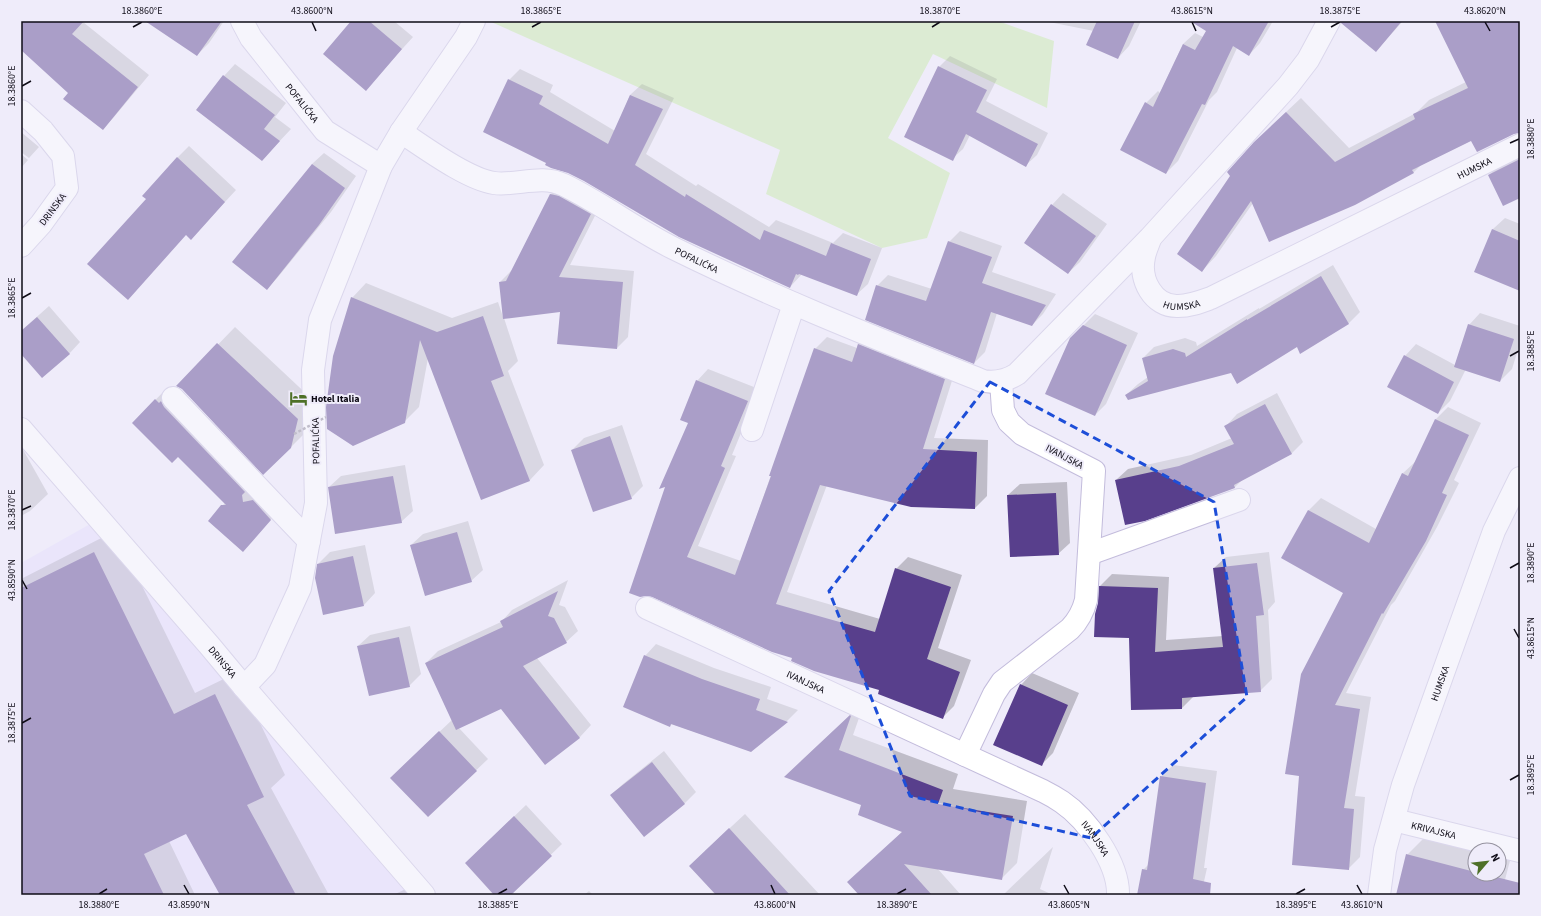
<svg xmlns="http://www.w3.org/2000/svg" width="1541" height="916" font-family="'Source Sans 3',sans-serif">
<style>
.built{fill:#e4dcfd}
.green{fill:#c5e9a5}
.shadow{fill:#0003;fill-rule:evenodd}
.building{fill:#583f8c}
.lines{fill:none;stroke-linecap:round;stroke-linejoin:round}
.minor-casing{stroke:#c3bcdc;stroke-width:24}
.major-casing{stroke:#c3bcdc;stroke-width:24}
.minor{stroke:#fff;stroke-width:22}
.major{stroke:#fff;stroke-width:22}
.path-bridge{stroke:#898693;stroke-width:2.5;stroke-dasharray:3 2;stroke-linecap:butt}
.marked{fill:none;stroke:#1d4ed8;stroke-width:3;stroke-dasharray:8 5;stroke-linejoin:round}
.ticks{fill:none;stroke:#0e0b16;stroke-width:1.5}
.labels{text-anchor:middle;stroke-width:4;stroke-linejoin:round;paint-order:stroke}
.street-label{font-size:10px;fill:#0e0b16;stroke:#efecfa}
.poi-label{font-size:10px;font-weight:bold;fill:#0e0b16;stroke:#efecfa;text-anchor:start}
.neatline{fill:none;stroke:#0e0b16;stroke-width:1.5}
.ticks-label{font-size:10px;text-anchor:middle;fill:#0e0b16}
</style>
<rect width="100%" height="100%" fill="#efecfa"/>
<path class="built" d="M 99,519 L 424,895 L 21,895 L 21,563 Z"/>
<path class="green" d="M 489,21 L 998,21 L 1054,41 L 1047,108 L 933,54 L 888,138 L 950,173 L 927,238 L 882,248 L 766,194 L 780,150 Z"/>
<path class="shadow" d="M 21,21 L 84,21 L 83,22 L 149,75 L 114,117 L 103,129 L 69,93 L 21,49 Z
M 158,21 L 224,21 L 209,43 L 197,55 Z
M 352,21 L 394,21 L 413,37 L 366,89 Z
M 1044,21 L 1141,21 L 1129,46 L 1118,58 L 1094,31 Z
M 1213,21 L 1273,21 L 1260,43 L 1249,55 L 1237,48 L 1217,92 L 1209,100 L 1178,161 L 1166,173 L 1146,103 L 1158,91 L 1160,93 L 1183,44 L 1195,33 L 1203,37 Z
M 1349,21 L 1403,21 L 1376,51 Z
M 1436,21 L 1520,21 L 1520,132 L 1472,140 L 1421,165 L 1413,173 L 1253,203 L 1216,256 L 1202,271 L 1269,128 L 1301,98 L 1349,148 L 1416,113 L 1429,100 L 1466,82 Z
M 950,56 L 997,79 L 986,101 L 1048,133 L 1037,155 L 1026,165 L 970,135 L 963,149 L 952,159 L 939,67 Z
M 235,64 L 286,103 L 275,117 L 291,129 L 262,160 L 197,110 L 224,76 Z
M 520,69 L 553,85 L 550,92 L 615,131 L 630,95 L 642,84 L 674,98 L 646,154 L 696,186 L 698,184 L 769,227 L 776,220 L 833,243 L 843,233 L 882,248 L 868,284 L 856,295 L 802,274 L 790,287 L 548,162 L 509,80 Z
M 21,132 L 39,147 L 29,158 L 21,152 Z
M 189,146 L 236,190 L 202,227 L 147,199 L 177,158 Z
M 324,153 L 356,176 L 331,212 L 278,277 L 267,289 L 312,164 Z
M 1520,153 L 1520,197 L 1489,175 L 1503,161 Z
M 21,154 L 28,160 L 21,168 Z
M 562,183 L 602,202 L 570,265 L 634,271 L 628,337 L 617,348 L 561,311 L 504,318 L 518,361 L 508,371 L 544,465 L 530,480 L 482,498 L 428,358 L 419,407 L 404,422 L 352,298 L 366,283 L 452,318 L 498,302 L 503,317 L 500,282 L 512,270 L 551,194 Z
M 1063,193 L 1107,224 L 1080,262 L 1068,273 L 1052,205 Z
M 1505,218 L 1520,224 L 1520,290 L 1475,271 L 1493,229 Z
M 960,231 L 1002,246 L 992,272 L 1056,294 L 1043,314 L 1032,325 L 997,313 L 985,352 L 974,363 L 877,286 L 888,275 L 932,289 L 949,242 Z
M 1333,265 L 1360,312 L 1349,323 L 1301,352 L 1297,346 L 1231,372 L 1126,395 L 1138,384 L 1148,377 L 1143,358 L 1154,347 L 1185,338 L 1196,342 L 1197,346 L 1259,308 L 1259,309 Z
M 49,306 L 80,342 L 69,354 L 21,353 L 21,331 Z
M 1480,313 L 1520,326 L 1520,343 L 1512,369 L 1500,381 L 1466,369 L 1450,401 L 1438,413 L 1405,356 L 1416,344 L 1455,365 L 1469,325 Z
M 1095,314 L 1138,333 L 1106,404 L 1095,415 L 1070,339 Z
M 235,327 L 314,401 L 308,430 L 290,448 L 178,386 Z
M 870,333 L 956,368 L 934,438 L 988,440 L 987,496 L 975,508 L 827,485 L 787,592 L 880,619 L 896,569 L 908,557 L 962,575 L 938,648 L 971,660 L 954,706 L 942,718 L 881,689 L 793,657 L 653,596 L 697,381 L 708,369 L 759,389 L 732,455 L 736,456 L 698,546 L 741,561 L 815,349 L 827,337 L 857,348 L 858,344 Z
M 167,388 L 282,507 L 243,550 L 222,506 L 225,503 L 178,456 L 133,423 Z
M 1277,393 L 1303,442 L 1291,454 L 1242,480 L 1235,487 L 1116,480 L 1128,469 L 1191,455 L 1232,438 L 1226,426 L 1237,414 Z
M 1448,407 L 1481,423 L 1454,480 L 1459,483 L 1437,527 L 1395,601 L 1391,605 L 1346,693 L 1371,697 L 1355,796 L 1365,797 L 1360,857 L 1348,869 L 1293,864 L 1344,592 L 1283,558 L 1309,510 L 1321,498 L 1376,529 L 1402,474 L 1415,462 L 1416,462 L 1436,419 Z
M 622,425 L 643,486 L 631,498 L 572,450 L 584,438 Z
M 21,446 L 48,494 L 30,511 L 21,516 Z
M 405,465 L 413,511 L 401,522 L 329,487 L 341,476 Z
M 1067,482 L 1070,543 L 1058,554 L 1008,495 L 1020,484 Z
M 468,521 L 483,570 L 471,581 L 411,545 L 423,534 Z
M 115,531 L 195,693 L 236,673 L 285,775 L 271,788 L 329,895 L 221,895 L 187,832 L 169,841 L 195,895 L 21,895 L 21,579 Z
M 365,545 L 375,593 L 364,605 L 318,564 L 330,552 Z
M 1269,552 L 1275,602 L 1268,610 L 1272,679 L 1260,691 L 1194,696 L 1182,708 L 1130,637 L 1099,603 L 1100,586 L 1112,574 L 1169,577 L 1166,640 L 1223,636 L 1214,568 L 1226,557 Z
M 568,580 L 559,605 L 565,607 L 578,631 L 566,642 L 537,658 L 591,725 L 580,737 L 545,764 L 501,708 L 458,727 L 488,759 L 428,816 L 403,766 L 452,720 L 426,663 L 438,651 L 501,622 L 512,610 Z
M 410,626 L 421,674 L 409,686 L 358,646 L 370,635 Z
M 656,644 L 714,668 L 771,687 L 767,699 L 798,710 L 787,721 L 750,751 L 672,724 L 670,726 L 645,656 Z
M 1032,673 L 1079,693 L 1053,753 L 1041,765 L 1021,685 Z
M 865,701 L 853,735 L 958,774 L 953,789 L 1027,801 L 1017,863 L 1002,878 L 937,868 L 961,895 L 861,895 L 849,882 L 903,831 L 801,761 Z
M 664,751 L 696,792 L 685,803 L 644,836 L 611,795 L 623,784 Z
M 1173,765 L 1217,771 L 1204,868 L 1207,868 L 1201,895 L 1138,895 L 1143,870 L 1149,864 L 1161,777 Z
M 526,805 L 562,844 L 509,895 L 496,895 L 477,852 Z
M 745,814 L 820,895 L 718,895 L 705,851 Z
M 1430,832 L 1512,853 L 1501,895 L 1397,895 L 1407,855 ZM 1475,850 L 1499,850 L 1499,874 L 1475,874 Z
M 1053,847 L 1040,889 L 1053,895 L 1003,895 Z
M 423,881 L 430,895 L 393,895 Z
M 589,891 L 593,895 L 584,895 Z"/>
<path class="building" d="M 21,21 L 84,21 L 72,34 L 138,87 L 103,130 L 63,99 L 68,93 L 21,50 Z
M 145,21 L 222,21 L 197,56 Z
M 351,21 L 369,21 L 402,49 L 366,91 L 323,54 Z
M 1097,21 L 1135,21 L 1118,59 L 1086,45 Z
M 1190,21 L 1269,21 L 1249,56 L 1233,46 L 1205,105 L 1202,104 L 1166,174 L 1120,150 L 1145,102 L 1153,107 L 1183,44 L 1195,50 L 1206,31 Z
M 1341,21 L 1402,21 L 1376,52 L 1341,23 Z
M 1435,21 L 1520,21 L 1520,133 L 1514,134 L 1477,152 L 1471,141 L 1412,170 L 1414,173 L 1355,205 L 1269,242 L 1251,201 L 1202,272 L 1177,254 L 1230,176 L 1227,172 L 1254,142 L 1286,112 L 1335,162 L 1415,119 L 1413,114 L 1468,88 Z
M 938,66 L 987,90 L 976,112 L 1038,144 L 1026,167 L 966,134 L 953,161 L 904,137 Z
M 223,75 L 275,115 L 264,129 L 280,141 L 262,161 L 196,110 Z
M 508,79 L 543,96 L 539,104 L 608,144 L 630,95 L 663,109 L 635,165 L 685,197 L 686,194 L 760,240 L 764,230 L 826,256 L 831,243 L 871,259 L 857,296 L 799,274 L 798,275 L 796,274 L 790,288 L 679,237 L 584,181 L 568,173 L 551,168 L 545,165 L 546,163 L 483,132 Z
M 177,157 L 225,202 L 191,240 L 186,235 L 128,300 L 87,264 L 146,199 L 142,196 Z
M 1520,159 L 1520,198 L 1503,206 L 1488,175 Z
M 312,164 L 345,188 L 319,225 L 267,290 L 232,262 Z
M 550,194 L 559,196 L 591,214 L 559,277 L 623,282 L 617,349 L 557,344 L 560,312 L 503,319 L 499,282 L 506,281 Z
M 1051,204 L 1096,236 L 1068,274 L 1024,243 Z
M 1492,229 L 1520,241 L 1520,291 L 1474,272 Z
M 948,241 L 992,257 L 982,283 L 1046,305 L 1032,326 L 991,312 L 974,364 L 865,320 L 876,285 L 926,301 Z
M 1321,276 L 1349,324 L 1300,354 L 1297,347 L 1237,384 L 1231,373 L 1128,400 L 1125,395 L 1148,381 L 1142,358 L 1173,349 L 1185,353 L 1186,357 L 1247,319 L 1247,320 Z
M 351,297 L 437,332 L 483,316 L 504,376 L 491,381 L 530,481 L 481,500 L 420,340 L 405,423 L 353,446 L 327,429 L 326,407 L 333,356 Z
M 37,317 L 70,354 L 42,378 L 21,354 L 21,331 Z
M 1468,324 L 1514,339 L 1500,382 L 1454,367 Z
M 1083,325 L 1127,345 L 1095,416 L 1045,394 L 1070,338 Z
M 217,343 L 298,419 L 291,448 L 263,475 L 182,389 L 176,386 Z
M 858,344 L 945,379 L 923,449 L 977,452 L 975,509 L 911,507 L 820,485 L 776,604 L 875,632 L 895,568 L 951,587 L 927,659 L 960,672 L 943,719 L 878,694 L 879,690 L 814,671 L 791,661 L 792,658 L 772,652 L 652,597 L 646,596 L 640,597 L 629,593 L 665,487 L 659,489 L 688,423 L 680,420 L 696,380 L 748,401 L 721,466 L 725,468 L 687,557 L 735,575 L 771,476 L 769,476 L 814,348 L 852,362 Z
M 1404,355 L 1454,382 L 1438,414 L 1387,387 Z
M 155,399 L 159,403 L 161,401 L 164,407 L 245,492 L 242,495 L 243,502 L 253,500 L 271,520 L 243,552 L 208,521 L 221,505 L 226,505 L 178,457 L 172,463 L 132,423 Z
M 1265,404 L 1292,454 L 1234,485 L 1235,488 L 1145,521 L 1125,525 L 1115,480 L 1179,466 L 1234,444 L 1224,426 Z
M 1435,419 L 1469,435 L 1442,493 L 1447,495 L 1426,541 L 1383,614 L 1382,613 L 1335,705 L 1360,709 L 1344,808 L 1354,809 L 1349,870 L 1292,865 L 1299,776 L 1285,774 L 1301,674 L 1343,593 L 1281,558 L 1308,510 L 1369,543 L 1402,473 L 1408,476 Z
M 610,436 L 632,499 L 593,512 L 571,450 Z
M 393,476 L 402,523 L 335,534 L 328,487 Z
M 1056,493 L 1059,555 L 1010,557 L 1007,495 Z
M 457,532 L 472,582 L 425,596 L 410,545 Z
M 94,552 L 174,714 L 215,694 L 264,797 L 247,805 L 296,895 L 220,895 L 186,834 L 144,854 L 164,895 L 21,895 L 21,588 Z
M 353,556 L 364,606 L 323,615 L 315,578 L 317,564 Z
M 1257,563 L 1264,615 L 1256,616 L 1261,692 L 1182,698 L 1182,709 L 1131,710 L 1129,638 L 1094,637 L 1095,614 L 1098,603 L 1099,586 L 1158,588 L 1155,652 L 1223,647 L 1213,568 Z
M 558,591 L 548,616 L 554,618 L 567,643 L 523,666 L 580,738 L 545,765 L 501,709 L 456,730 L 425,663 L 503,627 L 500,621 Z
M 399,637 L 410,687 L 369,696 L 357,646 Z
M 644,655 L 702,679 L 760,699 L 756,710 L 788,722 L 751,752 L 671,724 L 670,727 L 623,707 Z
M 1020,684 L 1068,705 L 1042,766 L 993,745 Z
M 850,715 L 851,716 L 839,750 L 943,790 L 938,804 L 1013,816 L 1002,880 L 904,864 L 932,895 L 859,895 L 847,882 L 902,832 L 858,815 L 861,805 L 784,777 Z
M 439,731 L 477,771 L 428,817 L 390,778 Z
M 652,762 L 685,804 L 644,837 L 610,795 Z
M 1160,776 L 1206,783 L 1193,879 L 1211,883 L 1210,895 L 1137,895 L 1142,869 L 1147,870 Z
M 514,816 L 552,856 L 511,895 L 494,895 L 465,863 Z
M 729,828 L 790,895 L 716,895 L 689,866 Z
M 1406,854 L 1475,872 L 1475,874 L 1484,874 L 1520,883 L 1520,895 L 1396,895 Z"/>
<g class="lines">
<defs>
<g id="minor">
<path id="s1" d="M 242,21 L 251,38 L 325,131 L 381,166"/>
<path d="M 21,111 L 43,131 L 63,156 L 67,188 L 41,224 L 21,246"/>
<path id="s2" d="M 401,132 C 424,147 467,179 494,183 C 517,186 541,174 564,185 C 601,203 635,229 673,248 C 774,298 878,339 983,381 C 996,383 1006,381 1017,374 L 1150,238 L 1288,86 L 1308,60 L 1329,21"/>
<path id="s3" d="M 1150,239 C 1148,245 1145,251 1144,257 C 1139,279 1153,307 1178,306 C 1190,306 1200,302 1211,298 L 1520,145"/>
<path d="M 173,398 L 309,541"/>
<path d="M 752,430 L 794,304"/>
<path d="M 1089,554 L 1239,500"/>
<path id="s4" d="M 647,608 L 1043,791 C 1049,794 1056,798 1062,802 C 1087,819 1119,863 1118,895"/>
<path d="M 244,687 L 265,665 L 300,588 L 316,503 L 313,370 L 320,320 L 381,166 L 401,132 L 466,37 L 474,21"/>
<path d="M 965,755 L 994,694 L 1002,682 L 1070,629 C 1079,620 1083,612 1086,600 L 1094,471 L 1022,434 L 1009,422 L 1003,410 L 1001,381"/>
<path id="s5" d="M 1394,820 L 1520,851"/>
<path id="s6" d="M 1379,895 L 1385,850 L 1403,785 L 1494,531 L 1520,478"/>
</g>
<g id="major">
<path id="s7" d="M 21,429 L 209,645 L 244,687 L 424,895"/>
</g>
</defs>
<use href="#minor" class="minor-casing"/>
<use href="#major" class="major-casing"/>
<use href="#minor" class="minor"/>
<use href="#major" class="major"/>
<path class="path-bridge" d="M 294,434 L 326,417"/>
</g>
<path d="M0 0H1541V916H0ZM 990,382 L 1214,502 L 1247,697 L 1091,838 L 910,796 L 829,591 Z" fill="#efecfa" fill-opacity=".55" fill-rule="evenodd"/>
<path class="marked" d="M 990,382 L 1214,502 L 1247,697 L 1091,838 L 910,796 L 829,591 Z"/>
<path class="ticks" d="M 312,22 L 316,31M 1192,22 L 1196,31M 1485,22 L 1490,31M 133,27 L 142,22M 532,27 L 541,22M 932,27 L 940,22M 1331,27 L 1340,22M 22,86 L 31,81M 1510,143 L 1519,139M 22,298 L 31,293M 1510,356 L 1519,351M 22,510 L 31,506M 1510,568 L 1519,563M 22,580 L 27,589M 1514,629 L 1519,638M 22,723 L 31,718M 1510,780 L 1519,775M 184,885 L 189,894M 771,885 L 775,894M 1064,885 L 1069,894M 1357,885 L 1362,894M 99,894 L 107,889M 498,894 L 507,889M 897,894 L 906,889M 1296,894 L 1305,889"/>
<defs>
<symbol id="hotel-bare" viewBox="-9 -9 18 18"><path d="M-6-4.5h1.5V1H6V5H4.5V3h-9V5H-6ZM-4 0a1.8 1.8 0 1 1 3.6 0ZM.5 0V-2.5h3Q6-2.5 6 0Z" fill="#4e7027" stroke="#efecfa" stroke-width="2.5" paint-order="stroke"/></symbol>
</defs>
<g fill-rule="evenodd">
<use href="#hotel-bare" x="286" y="386" width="25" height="25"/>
</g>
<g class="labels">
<g class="street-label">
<text dy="4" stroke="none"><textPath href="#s1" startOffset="102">POFALIĆKA</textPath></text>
<text dy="4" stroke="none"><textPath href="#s3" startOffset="415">HUMSKA</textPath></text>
<text transform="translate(52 209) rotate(-53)" y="4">DRINSKA</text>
<text dy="4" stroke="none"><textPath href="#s2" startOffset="330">POFALIĆKA</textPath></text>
<text dy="4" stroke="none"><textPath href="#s3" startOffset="91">HUMSKA</textPath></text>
<text transform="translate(315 441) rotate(-91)" y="4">POFALIĆKA</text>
<text transform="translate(1065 456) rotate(28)" y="4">IVANJSKA</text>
<text dy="4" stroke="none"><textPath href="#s7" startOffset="308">DRINSKA</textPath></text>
<text dy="4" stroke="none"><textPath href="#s4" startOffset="175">IVANJSKA</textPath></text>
<text dy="4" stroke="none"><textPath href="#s6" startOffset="221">HUMSKA</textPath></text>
<text dy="4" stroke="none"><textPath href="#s5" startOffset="41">KRIVAJSKA</textPath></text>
<text dy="4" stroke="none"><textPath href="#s4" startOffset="508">IVANJSKA</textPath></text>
</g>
<g class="poi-label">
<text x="311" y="402">Hotel Italia</text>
</g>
</g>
<rect width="1541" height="916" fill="none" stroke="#efecfa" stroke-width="44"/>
<g transform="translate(1487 862) rotate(62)"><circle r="19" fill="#efecfa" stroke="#95929f"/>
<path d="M0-3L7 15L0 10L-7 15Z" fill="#4e7027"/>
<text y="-6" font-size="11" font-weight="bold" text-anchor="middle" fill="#0e0b16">N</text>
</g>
<rect x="22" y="22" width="1497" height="872" class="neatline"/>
<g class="ticks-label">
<text x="142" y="14">18.3860°E</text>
<text x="312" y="14">43.8600°N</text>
<text x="541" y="14">18.3865°E</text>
<text x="940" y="14">18.3870°E</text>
<text x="1192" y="14">43.8615°N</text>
<text x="1340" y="14">18.3875°E</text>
<text x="1485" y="14">43.8620°N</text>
<text transform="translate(11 86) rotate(-90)" y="4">18.3860°E</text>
<text transform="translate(1530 139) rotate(-90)" y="4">18.3880°E</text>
<text transform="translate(11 298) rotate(-90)" y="4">18.3865°E</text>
<text transform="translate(1530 351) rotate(-90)" y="4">18.3885°E</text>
<text transform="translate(11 510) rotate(-90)" y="4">18.3870°E</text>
<text transform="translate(1530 563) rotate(-90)" y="4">18.3890°E</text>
<text transform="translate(11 580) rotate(-90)" y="4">43.8590°N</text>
<text transform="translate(1530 638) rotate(-90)" y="4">43.8615°N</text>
<text transform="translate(11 723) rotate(-90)" y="4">18.3875°E</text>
<text transform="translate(1530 775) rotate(-90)" y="4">18.3895°E</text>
<text x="99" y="908">18.3880°E</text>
<text x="189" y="908">43.8590°N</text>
<text x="498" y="908">18.3885°E</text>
<text x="775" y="908">43.8600°N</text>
<text x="897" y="908">18.3890°E</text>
<text x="1069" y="908">43.8605°N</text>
<text x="1296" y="908">18.3895°E</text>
<text x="1362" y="908">43.8610°N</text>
</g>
</svg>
